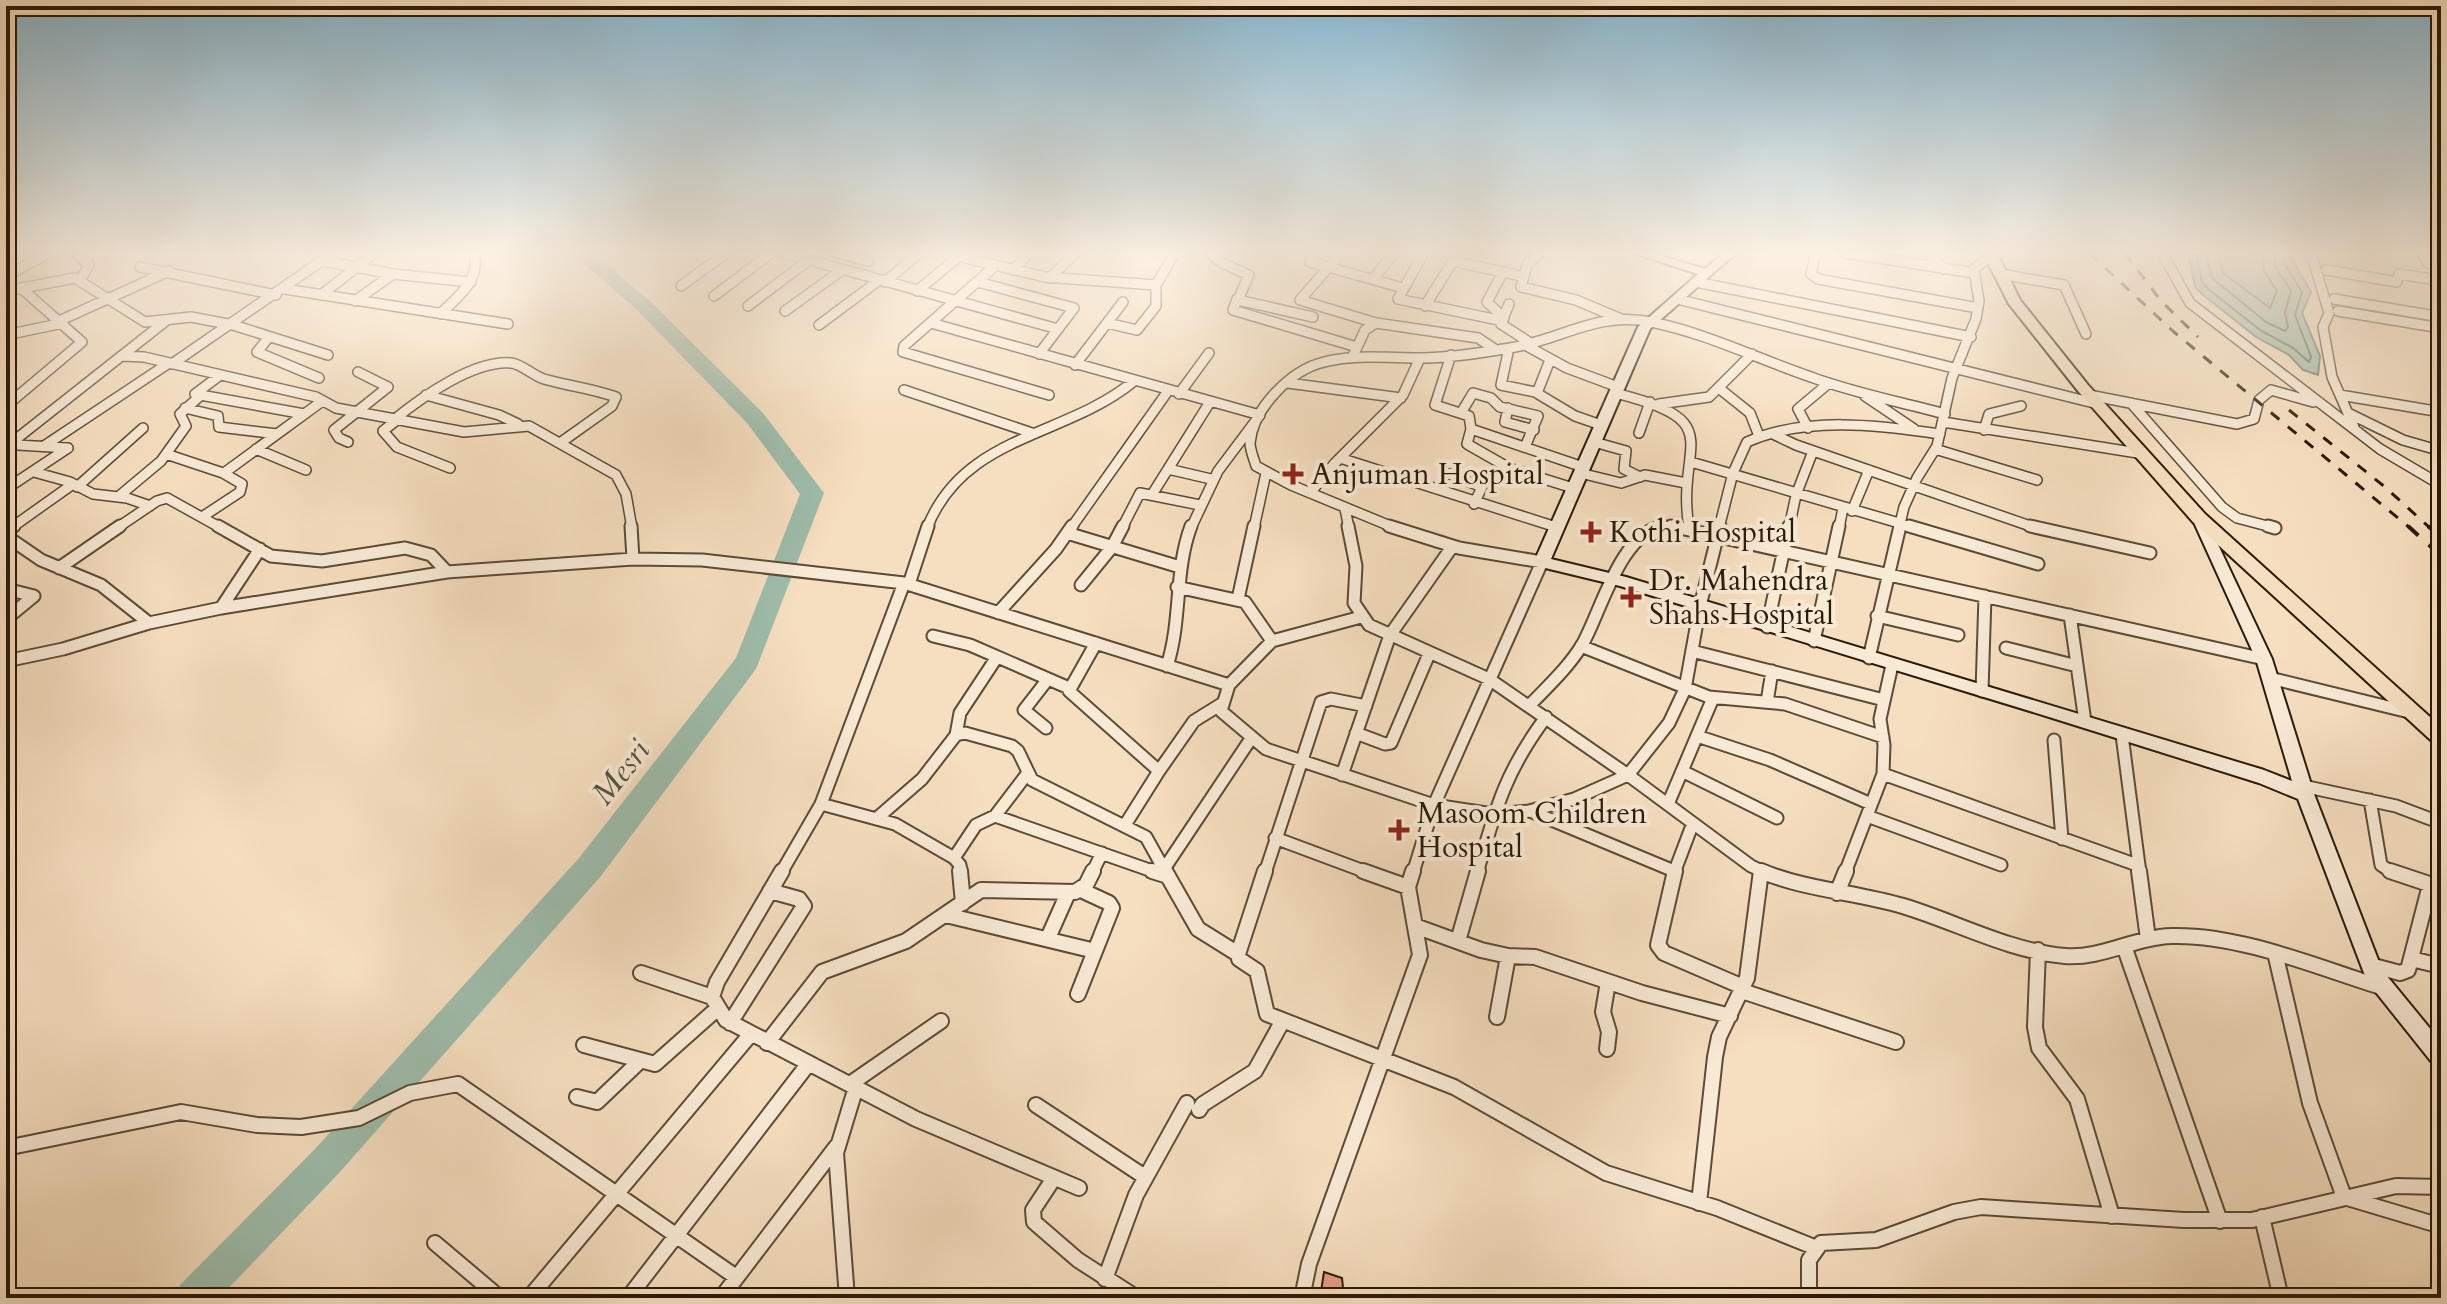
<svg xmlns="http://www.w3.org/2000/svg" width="2447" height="1304" font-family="Cardo,serif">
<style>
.water{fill:#9ebdac;stroke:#6f7c6a;stroke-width:2}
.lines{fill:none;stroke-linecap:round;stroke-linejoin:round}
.shore{stroke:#646c5a;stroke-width:2}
.river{fill:#9ebdac;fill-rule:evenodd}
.building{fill:#e8a088;stroke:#291a08;stroke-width:2}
.street-far2-casing{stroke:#5c4b36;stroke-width:12}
.street-far1-casing{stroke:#5c4b36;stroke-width:15}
.street-casing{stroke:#5c4b36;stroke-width:18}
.secondary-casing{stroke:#291a08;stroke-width:4}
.primary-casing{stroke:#291a08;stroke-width:4}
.street-far2{stroke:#f9ead6;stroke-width:9}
.street-far1{stroke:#f9ead6;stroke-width:11}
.street{stroke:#f9ead6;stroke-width:14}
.secondary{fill:#f9ead6;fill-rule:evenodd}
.primary{fill:#f6dfc0;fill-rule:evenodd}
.rail-far1{stroke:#291a08;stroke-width:3;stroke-dasharray:11 11;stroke-linecap:butt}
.rail{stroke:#291a08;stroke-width:4;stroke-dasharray:14 14;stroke-linecap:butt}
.poi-dot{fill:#8f2418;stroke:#f9ead6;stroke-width:3}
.labels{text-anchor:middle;stroke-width:8;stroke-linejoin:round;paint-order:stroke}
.poi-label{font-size:30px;fill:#291a08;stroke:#f9ead6;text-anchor:start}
.water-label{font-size:32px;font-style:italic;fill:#525341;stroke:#f9ead6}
</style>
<rect width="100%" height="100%" fill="#f6dfc0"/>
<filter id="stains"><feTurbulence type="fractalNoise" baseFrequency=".0025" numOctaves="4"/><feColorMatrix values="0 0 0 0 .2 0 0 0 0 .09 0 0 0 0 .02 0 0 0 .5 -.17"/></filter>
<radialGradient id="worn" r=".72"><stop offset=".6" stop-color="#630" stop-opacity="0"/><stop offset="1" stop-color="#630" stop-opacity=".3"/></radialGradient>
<path class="water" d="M 2188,253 L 2295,253 L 2292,259 L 2311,292 L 2302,313 L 2320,356 L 2318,375 L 2303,370 L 2289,355 L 2256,337 L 2202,294 L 2195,287 Z"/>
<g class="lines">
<path class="shore" d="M 2196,253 L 2202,282 L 2208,289 L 2260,330 L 2293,348 L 2309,362 L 2311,357 L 2295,315 L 2302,292 L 2284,263 L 2286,253
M 2206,253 L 2212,278 L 2266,322 L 2285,331 L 2288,327 L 2285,312 L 2291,291 L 2275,266 L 2275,253
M 2218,253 L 2223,273 L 2270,308 L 2277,291 L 2264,271 L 2262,253"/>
<path class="river" d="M 572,253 L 593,253 L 650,301 L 763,413 L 824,493 L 756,669 L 601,876 L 339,1173 L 219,1298 L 174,1298 L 180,1285 L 315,1149 L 579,858 L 736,658 L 800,494 L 747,423 L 636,309 Z"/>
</g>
<path class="building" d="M 1324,1272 L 1342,1278 L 1344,1298 L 1320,1298 Z"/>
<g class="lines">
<defs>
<path id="street-far2" d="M 76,253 L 89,265 L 81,279
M 784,253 L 1058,329
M 837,253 L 868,261
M 945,253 L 1045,277 L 1156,285
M 1210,253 L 1220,262 L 1249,275 L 1238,300 L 1313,317
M 1314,253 L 1310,262 L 1403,288
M 1341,253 L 1300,300 L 1376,323
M 1540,253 L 1527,265 L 1521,287 L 1576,300 L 1621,319
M 1816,253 L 1811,274 L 1818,279 L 1978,308
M 1845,253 L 1975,273
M 1928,253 L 1944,269
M 2162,253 L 2190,303 L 2380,449 L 2441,485
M 2311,253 L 2329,313 L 2323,327 L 2332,377 L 2354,427
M 2422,253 L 2428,263 L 2441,266
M 1422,256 L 1398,299 L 1503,321
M 323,261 L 393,274 L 471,282
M 995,266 L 904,346 L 903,352 L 1049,395
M 140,267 L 276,295
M 1013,270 L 1029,253
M 2326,270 L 2397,282 L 2399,274 L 2437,280 L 2441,288
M 1503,272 L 1487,302 L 1504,318
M 1999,274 L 2064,285 L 2086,334
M 8,275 L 49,253
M 1050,278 L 1075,253
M 1373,279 L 1394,253
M 885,282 L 919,253
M 978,282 L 1074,308 L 1039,354
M 1696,282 L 1971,337
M 681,286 L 726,253
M 285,289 L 508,324
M 6,291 L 75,278 L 145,322 L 191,317 L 233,325 L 328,355
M 917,291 L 963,253
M 321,295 L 375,253
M 714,296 L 771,253
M 1237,299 L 1233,310 L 1357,347
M 1677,299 L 2098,404
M 2334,299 L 2441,317
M 355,301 L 393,274
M 1509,304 L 1501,324 L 1532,344
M 748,306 L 809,260
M 1425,306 L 1453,261 L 1521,276
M 785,311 L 842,270
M 2338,311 L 2441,328
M 440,314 C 458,297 481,280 474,253
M 59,321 L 169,271
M 931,323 L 1260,415 L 1218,471 L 1191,528
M 1107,323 L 1137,330 L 1156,306 L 1156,285 L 1175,253
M 819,325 L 878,281
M 6,335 L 63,323
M 269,337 L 257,352 L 319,378
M 1525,345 L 1567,368 L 1618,387
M 1509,348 L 1501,385 L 1535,392 L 1575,416 L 1601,425
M 1451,355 L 1435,405 L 1469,416 L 1471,429 L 1583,467
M 6,356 L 9,354
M 121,356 L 144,357 L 316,397 L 336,408 L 464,432 L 529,426 L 616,475 L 626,494 L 632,528
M 1352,358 L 1365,330 L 1376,323 L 1478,338 L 1496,350
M 172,364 L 333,253
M 1075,365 L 1123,302
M 219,376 L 195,394 L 304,414
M 1288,383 L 1401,398
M 1720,389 L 1750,413 L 1759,436
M 904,390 L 1032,433
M 1537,393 L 1550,360
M 1615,393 C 1732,422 1675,443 1689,528
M 1179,394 L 1209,353
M 426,395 L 499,415 L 518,424
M 2089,395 L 2237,424 L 2254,419 L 2259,400 L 2271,390 L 2313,402
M 2340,395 L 2441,412
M 1865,396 L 1914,429
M 2131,403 L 2222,507 L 2237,518 L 2275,528
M 1659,404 L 1709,397 L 1752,354
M 6,406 L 82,342 L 21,288
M 185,408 L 218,416 L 219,427 L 277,434
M 1508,408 L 1505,422 L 1534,430
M 1461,413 L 1473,393 L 1491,398 L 1500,407 L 1538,416 L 1525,447
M 2348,413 L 2403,440 L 2441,451
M 395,419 C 422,397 474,360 511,363 C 522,364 533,376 544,379 C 568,386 591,388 616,397 L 612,406 L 560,443
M 398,419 L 383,431 L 397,447 L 450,468
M 1943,422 L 2144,454
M 1808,428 L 1798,409 L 1829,383
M 1471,429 L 1467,444 L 1509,468 L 1573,488
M 1984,430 L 1989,414 L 2021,406
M 1639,433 L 1650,402
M 1773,434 L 1796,445 L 2036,528
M 348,442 L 339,438 L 334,430 L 388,387 L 358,372
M 1594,442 L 1626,451 L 1624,469 L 1640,477
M 44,446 L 169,363
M 256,449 L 306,470
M 1935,449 L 2037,480
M 166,454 L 223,473 L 242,484 L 240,492 L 202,517
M 1340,458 L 1556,527
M 1691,462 L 1916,528
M 1168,469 L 1211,479
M 34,472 L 70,482 L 93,494 L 127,498 L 150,506
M 224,473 L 321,402
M 1580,473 L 1621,483 L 1645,475 L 1686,483
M 1449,474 L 1482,487 L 1474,504
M 77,487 L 143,428
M 6,489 L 68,448 L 18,445 L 15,440 L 167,320
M 1153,493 L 1210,402
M 1310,493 L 1335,463 L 1403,395 L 1420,358
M 118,497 L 161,461 L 186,426 L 180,414 L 200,396
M 1345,509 L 1349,528
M 1852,511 L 1869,470
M 11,528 L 73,484
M 117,528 L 157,501 L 167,498 L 221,528
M 927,528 C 964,434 1065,438 1134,381
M 1071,528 L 1168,391
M 1122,528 L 1140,493 L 1200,505
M 1254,528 L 1266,473
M 1395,528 L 1291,485 L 1256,466 C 1254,459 1250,450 1250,443 C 1253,408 1291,370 1324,362 C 1355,354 1388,358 1420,358 C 1449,358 1481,353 1510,348 C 1561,340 1596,311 1651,322 C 1706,333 1758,359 1811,377 C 1854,393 1901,402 1945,414
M 1653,528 L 1685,528
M 1719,528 L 1733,473 L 1747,442 C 1805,416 1878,425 1940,434
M 1789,528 L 1796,495 L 1813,451
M 1839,528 L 1843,508
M 1899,528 L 1904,507 L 1917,478 L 1937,446 L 1952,378 L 1976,319 L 1979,301 L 1974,269 L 1990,257"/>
<path id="street-far1" d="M 218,526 L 271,556 L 322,561 L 405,548 L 431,555 L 447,572
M 631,526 L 633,559
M 1348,526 L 1356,566 L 1354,603 L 1369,625 L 1489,679 L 1628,775 L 1751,866 L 1766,873
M 1671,526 L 2264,659
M 1688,526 L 1689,530
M 1909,526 L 2038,564
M 2030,526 L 2150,553
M 2268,526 L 2275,528
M 6,532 L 14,526
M 1067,533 L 1180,567
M 6,536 L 41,560 L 101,585 L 149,623
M 59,568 L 120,526
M 909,584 L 928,526
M 1081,585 L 1112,547 L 1123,526
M 1177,587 L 1245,602 L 1272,641
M 6,589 L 34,596 L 6,619
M 1238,599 L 1254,526
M 221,608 L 260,549
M 998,613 L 1056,549 L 1072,526
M 2070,615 L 2085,722
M 1877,616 L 1958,635
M 1767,627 L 1789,526
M 933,636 L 970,645 L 1069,688
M 1814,641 L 1839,526
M 1096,643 L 1069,691 L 1159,771 L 1125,825
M 1581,646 L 1709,697 L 1785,704 L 1883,737
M 2006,648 L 2077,666
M 1692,651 L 1884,700
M 1869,658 L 1900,526
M 6,661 L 63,649 L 149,623 L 221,608 L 447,572 L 633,559 L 702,560 L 904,583 L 1229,685 L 1221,711 L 1266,749 L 1434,805 L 1542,562 L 1459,548 L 1389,526
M 1167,666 C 1182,620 1174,572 1191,526
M 2270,678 L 2409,712
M 1229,685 L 1272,641 L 1361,617
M 1982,691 L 1985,596
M 1767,702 L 1772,671
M 1529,706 C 1547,687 1568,668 1582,645 C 1601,612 1620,533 1663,526
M 1046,728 L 1024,710 L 1048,679
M 1356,733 L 1385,744 L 1391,743 L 1429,654
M 956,735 L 960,713 L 997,657
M 2122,735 L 2140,873
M 1697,736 L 1770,760 L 1871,804
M 2054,740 L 2062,839
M 1159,771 L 1194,721 L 1223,703
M 1682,771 L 1777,818
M 1883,774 L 2137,865
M 1342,775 L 1390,635 L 1452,547
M 2303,786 L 2396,806 L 2441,823
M 2370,800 L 2381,865 L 2393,873
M 821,804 L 895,824 L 954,858 L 960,865 L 961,873
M 1668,804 L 1713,698
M 1530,811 L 1674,871
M 995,816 L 1158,873
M 1867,816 L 2001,865
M 876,819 L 922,779 L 956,735 L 965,733 L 1012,746 L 1018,751 L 1032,780 L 1146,837 L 1166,873
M 1275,838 L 1369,873
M 954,858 L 976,825 L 995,816 L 1027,774
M 1164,869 L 1252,737
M 781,873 L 821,804 L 904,583
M 1092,873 L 1102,853
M 1265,873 L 1321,702 L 1331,699 L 1366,706
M 1413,873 L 1434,805 L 1493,814 L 1529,811 L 1574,799 L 1628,775 L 1669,723 L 1685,689 L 1700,606 L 1720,526
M 1477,873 C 1496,808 1505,772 1546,717
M 1674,873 L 1693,823
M 1845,873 L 1883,774 L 1884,745 L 1880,719 L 1892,665"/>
<path id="street" d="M 782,871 L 717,982 L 712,997 L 726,1020 L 916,1119 L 1079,1188
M 960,871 L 963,903
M 1152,871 L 1168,876
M 1165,871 L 1198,929 L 1238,954
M 1265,871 L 1238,954 L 1239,959 L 1257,971 L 1267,1014 L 1454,1087 L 1606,1173 L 1717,1208 L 1814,1247
M 1363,871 L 1408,887
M 1675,871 L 1658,945 L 1664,953 L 1743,987
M 1761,871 C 1806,890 1856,892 1903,906 C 1956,922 2009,951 2065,956 C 2102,959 2135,937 2172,936 C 2240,934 2319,968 2384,988
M 2139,871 L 2148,939
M 2390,871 L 2441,888
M 1837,893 L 1846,871
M 946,915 L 1095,951
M 1415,926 L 1481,950 L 1508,956 L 1535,957 L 1642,993 L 1730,1016
M 1048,938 L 1068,893
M 1458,941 L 1478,871
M 2124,946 L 2220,1221
M 2038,950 L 2035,1027 L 2039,1048 L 2077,1099 L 2112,1216
M 2276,957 L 2310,1103 L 2344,1197 L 2441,1226
M 2411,959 L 2441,966
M 2370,965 L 2400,973 L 2408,970 L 2430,885
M 641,973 L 712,997
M 1742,991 L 1896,1042
M 1078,994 L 1112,908 L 1109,903 L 1081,890
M 1497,1017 L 1508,956
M 730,1023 L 804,906 L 799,899 L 770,891
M 767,1043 L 822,972 L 906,941 L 981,890 L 1075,892 L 1086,885 L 1093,871
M 584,1045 L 655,1064 L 718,1008
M 1607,1049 L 1609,1032 L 1603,1012 L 1608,982
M 850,1084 L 941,1021
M 577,1097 L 597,1102 L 640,1061
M 1036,1105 L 1145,1177
M 1199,1110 L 1203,1104 L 1255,1071 L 1282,1022
M 6,1148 L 181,1112 L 257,1125 L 301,1127 L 359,1118 L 410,1093 L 458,1084 L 736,1277
M 1054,1178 L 1033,1210 L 1034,1222 L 1078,1260 L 1137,1298
M 1699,1203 L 1715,1057 L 1719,1037 L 1747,978 L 1761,871
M 2262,1217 L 2281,1298
M 435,1243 L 500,1298
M 1105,1279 L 1136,1195 L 1187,1103
M 529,1298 L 750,1035
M 628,1298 L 809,1063
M 721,1298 L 836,1147
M 847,1298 L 836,1153 L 856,1087
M 1302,1298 L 1309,1264 L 1420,955 L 1408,887 L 1413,871
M 1809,1298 L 1809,1260 L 1821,1243 L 1876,1240 L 1954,1212 L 1981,1207 L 2184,1220 L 2252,1220 L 2396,1186 L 2441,1187"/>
<path id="secondary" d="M 1634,253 L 1652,253 L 1705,269 L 1723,253 L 1736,253 L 1650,329 L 1551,559 L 1626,577 L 2264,770 L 2292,781 L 2256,659 L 2192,518 L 2199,513 L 2204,515 L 2272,659 L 2314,794 L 2382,970 L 2441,1042 L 2441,1068 L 2434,1065 L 2367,981 L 2298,799 L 2259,783 L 2046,716 L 1620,586 L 1537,566 L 1534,562 L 1638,327 L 1698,274 Z"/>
<path id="primary" d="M 1983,253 L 1997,253 L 2020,300 L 2088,385 L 2205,514 L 2441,727 L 2441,745 L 2434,743 L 2193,522 L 2078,391 L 2009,304 Z"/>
</defs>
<use href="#street-far2" class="street-far2-casing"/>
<use href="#street-far1" class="street-far1-casing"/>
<use href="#street" class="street-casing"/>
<use href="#secondary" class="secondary-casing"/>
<use href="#primary" class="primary-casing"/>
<use href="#street-far2" class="street-far2"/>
<use href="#street-far1" class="street-far1"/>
<use href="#street" class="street"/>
<use href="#secondary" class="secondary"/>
<use href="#primary" class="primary"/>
<path class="rail-far1" d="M 2089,253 L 2174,332 L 2410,528
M 2125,253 L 2161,301 L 2198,337
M 2289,410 L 2385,487 L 2430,528"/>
<path class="rail" d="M 2408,526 L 2441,556
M 2428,526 L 2441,538"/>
</g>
<linearGradient id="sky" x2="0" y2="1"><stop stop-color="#8ab8d0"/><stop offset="0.58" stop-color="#fbf1e3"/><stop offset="1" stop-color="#fbf1e3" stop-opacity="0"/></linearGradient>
<rect width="2447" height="436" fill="url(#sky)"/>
<g class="poi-dot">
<path d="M1289 462h8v8h8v8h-8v8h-8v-8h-8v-8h8z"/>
<path d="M1587 520h8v8h8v8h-8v8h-8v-8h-8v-8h8z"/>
<path d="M1627 585h8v8h8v8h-8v8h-8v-8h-8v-8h8z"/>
<path d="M1395 818h8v8h8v8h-8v8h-8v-8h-8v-8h8z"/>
</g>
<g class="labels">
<g class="poi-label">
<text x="1311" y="484">Anjuman Hospital</text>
<text x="1609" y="542">Kothi Hospital</text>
<text x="1649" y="590">Dr. Mahendra<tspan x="1649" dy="34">Shahs Hospital</tspan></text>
<text x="1417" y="823">Masoom Children<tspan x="1417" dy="34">Hospital</tspan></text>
</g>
<g class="water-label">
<text transform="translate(620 772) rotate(-52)" y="11">Mesri</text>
</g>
</g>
<rect width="2447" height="1304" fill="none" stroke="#f6dfc0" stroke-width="32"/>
<rect x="8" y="8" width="2431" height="1288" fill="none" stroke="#291a08" stroke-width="4"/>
<rect x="16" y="16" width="2415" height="1272" fill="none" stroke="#291a08" stroke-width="2"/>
<rect width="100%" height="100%" filter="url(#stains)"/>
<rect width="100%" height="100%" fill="url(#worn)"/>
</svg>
